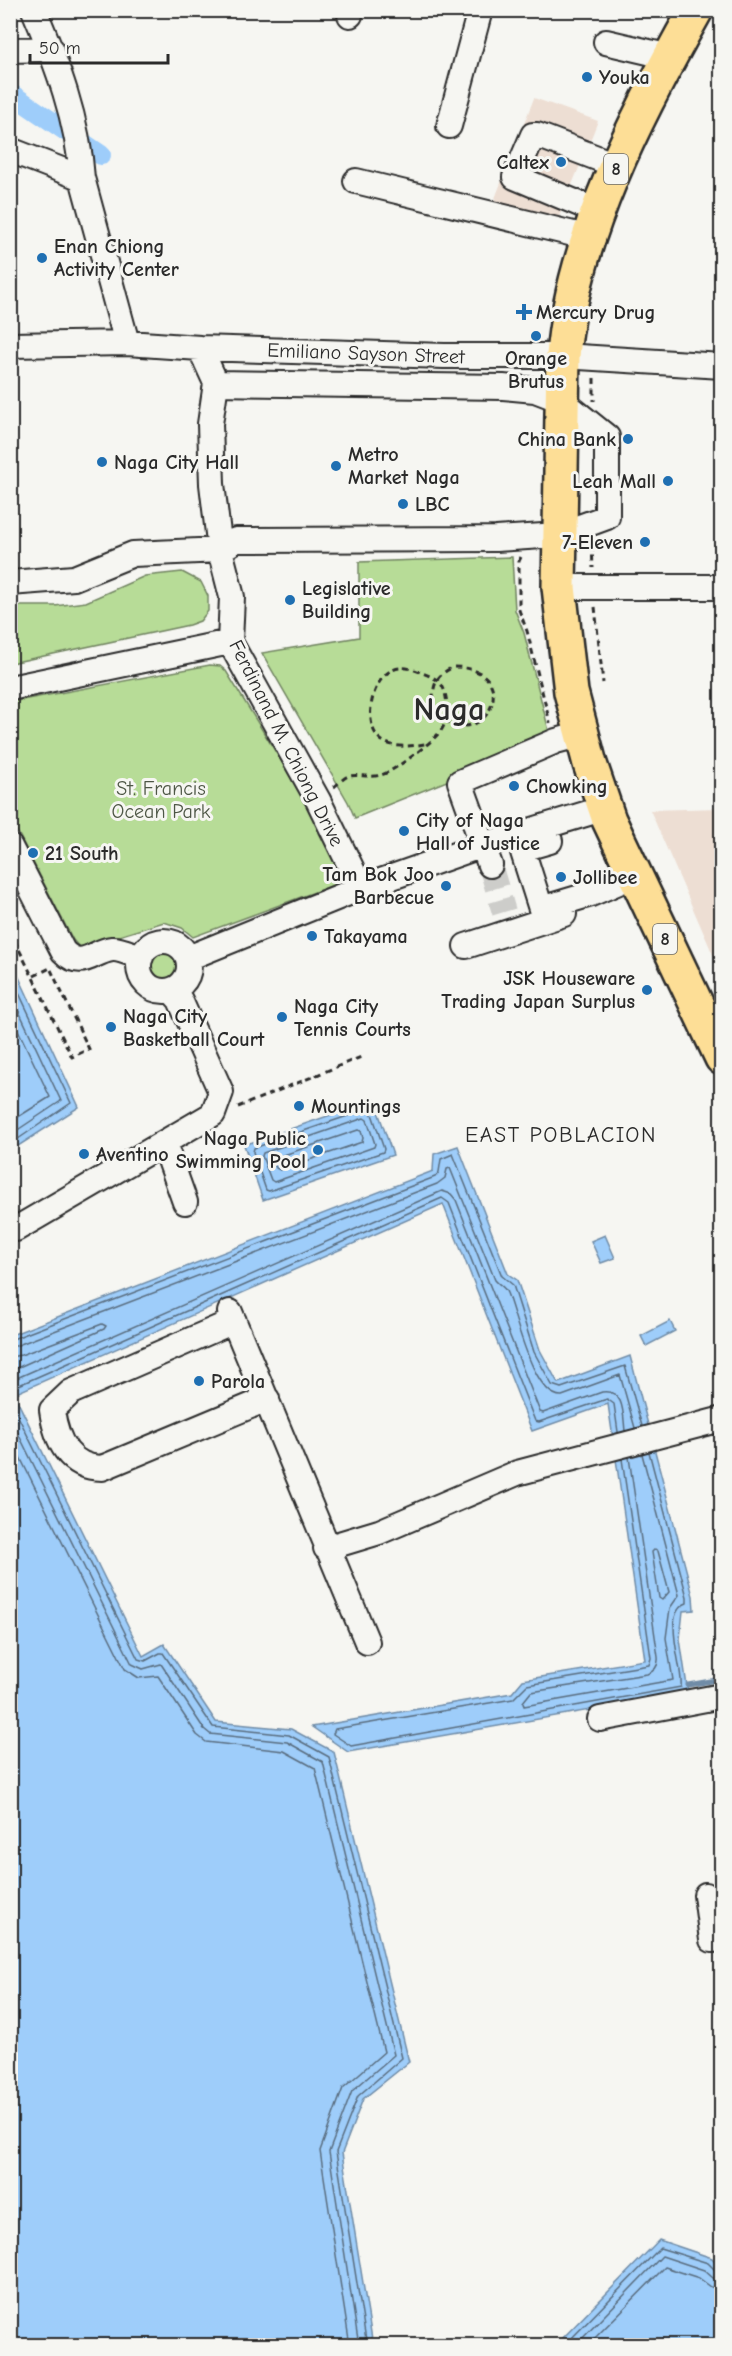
<svg xmlns="http://www.w3.org/2000/svg" width="732" height="2356" font-family="'Comic Neue',sans-serif">
<style>
.built{fill:#edded3}
.green{fill:#b7dc97;stroke:#718461;stroke-width:1.5}
.water{fill:#9ecdfa;stroke:#708ca7;stroke-width:1.5}
.lines{fill:none;stroke-linecap:round;stroke-linejoin:round}
.shore{stroke:#596c7e;stroke-width:1.5}
.stream{stroke:#708ca7;stroke-width:5}
.canal{stroke:#9ecdfa;stroke-width:20}
.minor-tunnel{stroke:#cdcdca;stroke-width:24;stroke-dasharray:24 12;stroke-linecap:butt}
.minor-casing{stroke:#2b2b2b;stroke-width:28}
.highway-casing{stroke:#2b2b2b;stroke-width:38}
.path{stroke:#2b2b2b;stroke-width:3;stroke-dasharray:6 4.5;stroke-linecap:butt}
.minor{stroke:#f6f6f2;stroke-width:24}
.highway{stroke:#fdde96;stroke-width:33}
.poi-dot{fill:#1f6fb2;stroke:#f6f6f2;stroke-width:2}
.labels{text-anchor:middle;stroke-width:6;stroke-linejoin:round;paint-order:stroke}
.shield{fill:#f6f6f2;stroke:#686867;stroke-width:1.5}
.shield-label{font-size:18px;font-weight:bold;fill:#2b2b2b}
.poi-label{font-size:20px;font-weight:bold;fill:#2b2b2b;stroke:#f6f6f2;text-anchor:start}
.street-label{font-size:20px;fill:#2b2b2b;stroke:#f6f6f2}
.park-label{font-size:20px;fill:#4e5746;stroke:#f6f6f2}
.quarter-label{font-size:22px;letter-spacing:1.5px;fill:#2b2b2b;stroke:#f6f6f2}
.town-label{font-size:32px;font-weight:bold;fill:#2b2b2b;stroke:#f6f6f2}
</style>
<rect width="100%" height="100%" fill="#f6f6f2"/>
<filter id="ink" filterUnits="userSpaceOnUse"><feTurbulence type="fractalNoise" baseFrequency=".0167" numOctaves="2"/><feDisplacementMap in="SourceGraphic" scale="12" xChannelSelector="R" yChannelSelector="G"/><feConvolveMatrix kernelMatrix="1 2 1 2 8 2 1 2 1" color-interpolation-filters="sRGB"/></filter>
<g filter="url(#ink)">
<path class="built" d="M 534,98 L 598,121 L 556,224 L 492,206 Z
M 721,808 L 722,808 L 721,973 L 650,810 Z"/>
<path class="green" d="M 512,557 L 515,610 L 524,633 L 551,739 L 355,818 L 348,802 L 262,653 L 359,637 L 359,562 Z
M 182,572 L 201,582 L 208,596 L 208,611 L 200,621 L 189,625 L 11,663 L 11,606 L 55,606 L 86,602 L 145,576 Z
M 210,665 L 220,666 L 226,671 L 323,829 L 344,877 L 339,883 L 193,937 L 182,928 L 164,922 L 80,948 L 73,940 L 11,819 L 11,702 Z
M147 966a17 17 0 1 1 34 0a17 17 0 1 1-34 0Z"/>
<path class="water" d="M 11,960 L 79,1107 L 15,1148 L 10,1140 Z
M 374,1100 L 393,1155 L 263,1200 L 244,1145 Z
M 458,1146 L 508,1274 L 517,1280 L 540,1350 L 558,1383 L 630,1356 L 693,1596 L 694,1610 L 683,1611 L 680,1639 L 688,1693 L 348,1752 L 312,1727 L 512,1693 L 523,1680 L 645,1660 L 608,1404 L 532,1431 L 443,1204 L 14,1394 L 143,1656 L 164,1644 L 216,1722 L 291,1729 L 334,1752 L 409,2062 L 363,2099 L 342,2153 L 373,2345 L 11,2346 L 11,1335 L 433,1171 L 434,1154 Z
M 605,1235 L 615,1258 L 601,1263 L 591,1241 Z
M 670,1321 L 675,1331 L 646,1346 L 641,1336 Z
M 659,2240 L 712,2258 L 721,2268 L 721,2345 L 556,2345 Z"/>
<g class="lines">
<path class="shore" d="M 10,974 L 71,1103 L 18,1139 L 10,1139
M 10,992 L 61,1101 L 16,1131 L 10,1131
M 10,1013 L 50,1097 L 10,1122
M 368,1109 L 371,1111 L 384,1149 L 383,1152 L 269,1191 L 266,1190 L 253,1152 L 254,1148 Z
M 364,1118 L 367,1120 L 375,1144 L 374,1147 L 274,1182 L 271,1180 L 262,1156 L 263,1153 Z
M 358,1130 L 361,1131 L 363,1138 L 362,1142 L 280,1170 L 276,1168 L 273,1161 L 275,1158 Z
M 10,1340 L 435,1177 L 439,1172 L 441,1159 L 453,1154 L 502,1276 L 513,1285 L 534,1352 L 552,1385 L 561,1388 L 625,1366 L 642,1426
M 10,1348 L 437,1184 L 445,1178 L 447,1169 L 450,1168 L 495,1280 C 499,1285 505,1287 507,1293 C 516,1315 533,1397 562,1396 L 620,1375 L 635,1428
M 10,1357 L 21,1355 L 102,1324 L 106,1326 L 104,1329 L 10,1371
M 10,1381 L 442,1191 L 451,1194 L 456,1200 L 540,1412 L 543,1413 L 602,1392 C 625,1389 623,1415 625,1431
M 10,1389 L 442,1198 L 449,1203 L 535,1421 L 539,1422 L 607,1399 L 614,1404 L 618,1432
M 10,1400 L 138,1659 L 145,1661 L 160,1653 L 163,1653 L 213,1727 L 289,1735 L 329,1757 L 402,2058 L 358,2096 L 336,2152 L 367,2346
M 10,1417 L 132,1664 L 143,1669 L 161,1664 L 204,1729 L 210,1734 L 287,1742 L 323,1762 L 394,2055 L 352,2091 L 329,2152 L 359,2346
M 10,1437 L 125,1669 L 139,1678 L 158,1676 L 197,1735 L 206,1742 L 284,1751 L 315,1768 L 384,2052 L 343,2088 L 320,2151 L 350,2346
M 629,1457 L 658,1657 C 659,1666 655,1671 647,1674 L 531,1692 L 523,1702 L 524,1706 L 673,1680 L 666,1638 L 670,1608 L 679,1595 L 642,1454
M 622,1459 L 651,1658 L 649,1665 L 527,1685 L 513,1699 L 335,1729 L 333,1734 L 351,1746 L 681,1687 C 684,1668 660,1612 687,1603 L 687,1597 L 649,1452
M 655,1549 L 658,1551 L 669,1592 L 662,1600 L 659,1598 L 652,1552 Z
M 564,2346 L 660,2248 L 708,2263 L 716,2271 L 722,2272
M 575,2346 L 662,2256 L 704,2270 L 713,2278 L 722,2280
M 587,2346 L 665,2267 L 699,2278 L 711,2287 L 722,2289"/>
<path class="stream" d="M 688,1685 L 722,1679"/>
<path class="canal" d="M 10,93 L 101,155"/>
<path class="minor-tunnel" d="M 490,865 L 504,912"/>
<defs>
<path id="minor" d="M 34,10 C 57,64 78,119 82,178 L 127,343
M 350,15 L 351,10
M 606,42 L 670,57
M 10,50 L 51,49
M 449,126 L 480,10
M 10,150 L 82,178
M 356,181 L 590,238
M 599,212 L 515,177 L 533,135 L 537,135 L 618,166
M 10,345 L 127,343 L 200,348 L 444,356 L 563,356 L 722,366
M 200,348 L 216,383 L 210,424 L 212,484 L 220,550 L 232,597 L 230,642 L 318,800 L 361,888
M 10,583 L 74,578 L 133,554 L 220,550 L 236,540 L 496,539 L 558,535 L 607,517 L 607,437 L 561,400 L 535,390 L 503,387 L 216,383
M 559,587 L 722,587
M 10,688 L 230,642
M 550,841 L 522,849 L 541,909 L 591,894 L 635,875
M 10,847 L 63,951 C 82,971 93,951 112,949 C 120,948 133,955 141,957
M 490,865 L 460,782 L 556,741 L 582,734
M139 966a25 25 0 1 1 50 0a25 25 0 1 1-50 0Z
M 466,946 L 564,914
M 188,958 L 361,888 L 483,845 L 605,808
M 164,1143 L 185,1202
M 16,1229 L 213,1114 L 221,1092 L 180,1000 L 171,990
M 230,1312 L 367,1642
M 234,1321 L 71,1392 L 52,1410 C 56,1440 69,1468 102,1468 L 267,1399
M 326,1548 L 379,1532 L 517,1473 L 722,1419
M 600,1719 L 722,1696
M 706,1895 L 712,1940 L 722,1939"/>
<path id="highway" d="M 696,10 C 638,113 573,237 563,356 L 559,587 L 571,692 L 590,764 L 609,820 L 722,1058"/>
</defs>
<use href="#minor" class="minor-casing"/>
<use href="#highway" class="highway-casing"/>
<path class="path" d="M 594,378 L 594,401
M 592,545 L 593,568
M 521,557 L 519,561 L 519,610 L 527,631 L 550,723
M 595,607 L 603,683
M 454,667 C 529,668 482,763 433,710 C 433,689 432,676 454,667 Z
M 334,787 C 338,784 344,777 349,776 C 358,774 370,778 381,775 C 393,772 436,740 442,729 C 448,719 448,704 445,693 C 442,680 433,677 422,673 C 416,670 407,667 400,668 C 373,670 360,723 381,740 C 393,749 411,746 425,744
M 10,931 L 72,1057 L 89,1049 L 51,970
M 34,976 L 52,967
M 238,1107 L 361,1057"/>
<use href="#minor" class="minor"/>
<use href="#highway" class="highway"/>
</g>
</g>
<g class="poi-dot">
<circle cx="587" cy="77" r="6"/>
<circle cx="561" cy="162" r="6"/>
<circle cx="42" cy="258" r="6"/>
<path d="M521 303h6v6h6v6h-6v6h-6v-6h-6v-6h6z"/>
<circle cx="536" cy="336" r="6"/>
<circle cx="628" cy="439" r="6"/>
<circle cx="102" cy="462" r="6"/>
<circle cx="336" cy="466" r="6"/>
<circle cx="668" cy="481" r="6"/>
<circle cx="403" cy="504" r="6"/>
<circle cx="645" cy="542" r="6"/>
<circle cx="290" cy="600" r="6"/>
<circle cx="514" cy="786" r="6"/>
<circle cx="404" cy="831" r="6"/>
<circle cx="33" cy="853" r="6"/>
<circle cx="561" cy="877" r="6"/>
<circle cx="446" cy="886" r="6"/>
<circle cx="312" cy="936" r="6"/>
<circle cx="647" cy="990" r="6"/>
<circle cx="282" cy="1017" r="6"/>
<circle cx="111" cy="1027" r="6"/>
<circle cx="299" cy="1106" r="6"/>
<circle cx="318" cy="1150" r="6"/>
<circle cx="84" cy="1154" r="6"/>
<circle cx="199" cy="1381" r="6"/>
</g>
<g class="labels">
<g class="shield">
<rect x="604" y="154" width="24" height="30" rx="4.5"/>
<rect x="653" y="924" width="24" height="30" rx="4.5"/>
</g>
<g class="shield-label">
<text x="616" y="175">8</text>
<text x="665" y="945">8</text>
</g>
<g class="poi-label">
<text x="599" y="84">Youka</text>
<text x="549" y="169" text-anchor="end">Caltex</text>
<text x="54" y="253">Enan Chiong<tspan x="54" dy="23">Activity Center</tspan></text>
<text x="536" y="319">Mercury Drug</text>
<text x="536" y="365" text-anchor="middle">Orange<tspan x="536" dy="23">Brutus</tspan></text>
<text x="616" y="446" text-anchor="end">China Bank</text>
<text x="348" y="461">Metro<tspan x="348" dy="23">Market Naga</tspan></text>
<text x="114" y="469">Naga City Hall</text>
<text x="656" y="488" text-anchor="end">Leah Mall</text>
<text x="415" y="511">LBC</text>
<text x="633" y="549" text-anchor="end">7-Eleven</text>
<text x="302" y="595">Legislative<tspan x="302" dy="23">Building</tspan></text>
<text x="526" y="793">Chowking</text>
<text x="416" y="827">City of Naga<tspan x="416" dy="23">Hall of Justice</tspan></text>
<text x="45" y="860">21 South</text>
<text x="434" y="881" text-anchor="end">Tam Bok Joo<tspan x="434" dy="23">Barbecue</tspan></text>
<text x="573" y="884">Jollibee</text>
<text x="324" y="943">Takayama</text>
<text x="635" y="985" text-anchor="end">JSK Houseware<tspan x="635" dy="23">Trading Japan Surplus</tspan></text>
<text x="294" y="1013">Naga City<tspan x="294" dy="23">Tennis Courts</tspan></text>
<text x="123" y="1023">Naga City<tspan x="123" dy="23">Basketball Court</tspan></text>
<text x="311" y="1113">Mountings</text>
<text x="306" y="1145" text-anchor="end">Naga Public<tspan x="306" dy="23">Swimming Pool</tspan></text>
<text x="96" y="1161">Aventino</text>
<text x="211" y="1388">Parola</text>
</g>
<g class="street-label">
<text transform="translate(366 353) rotate(2)" y="7">Emiliano Sayson Street</text>
<text transform="translate(287 743) rotate(63)" y="7">Ferdinand M. Chiong Drive</text>
</g>
<g class="park-label">
<text x="161" y="795">St. Francis<tspan x="161" dy="23">Ocean Park</tspan></text>
</g>
<g class="quarter-label">
<text x="561" y="1142">EAST POBLACION</text>
</g>
<g class="town-label">
<text x="449" y="720">Naga</text>
</g>
</g>
<rect width="732" height="2356" fill="none" stroke="#f6f6f2" stroke-width="36"/>
<rect x="18" y="18" width="696" height="2320" fill="none" stroke="#2b2b2b" stroke-width="2" filter="url(#ink)"/>
<path d="M30 54v9h138v-9" fill="none" stroke="#2b2b2b" stroke-width="3"/>
<text x="39" y="54" font-size="18" fill="#2b2b2b" stroke="#f6f6f2" stroke-width="4.5" paint-order="stroke">50 m</text>
</svg>
